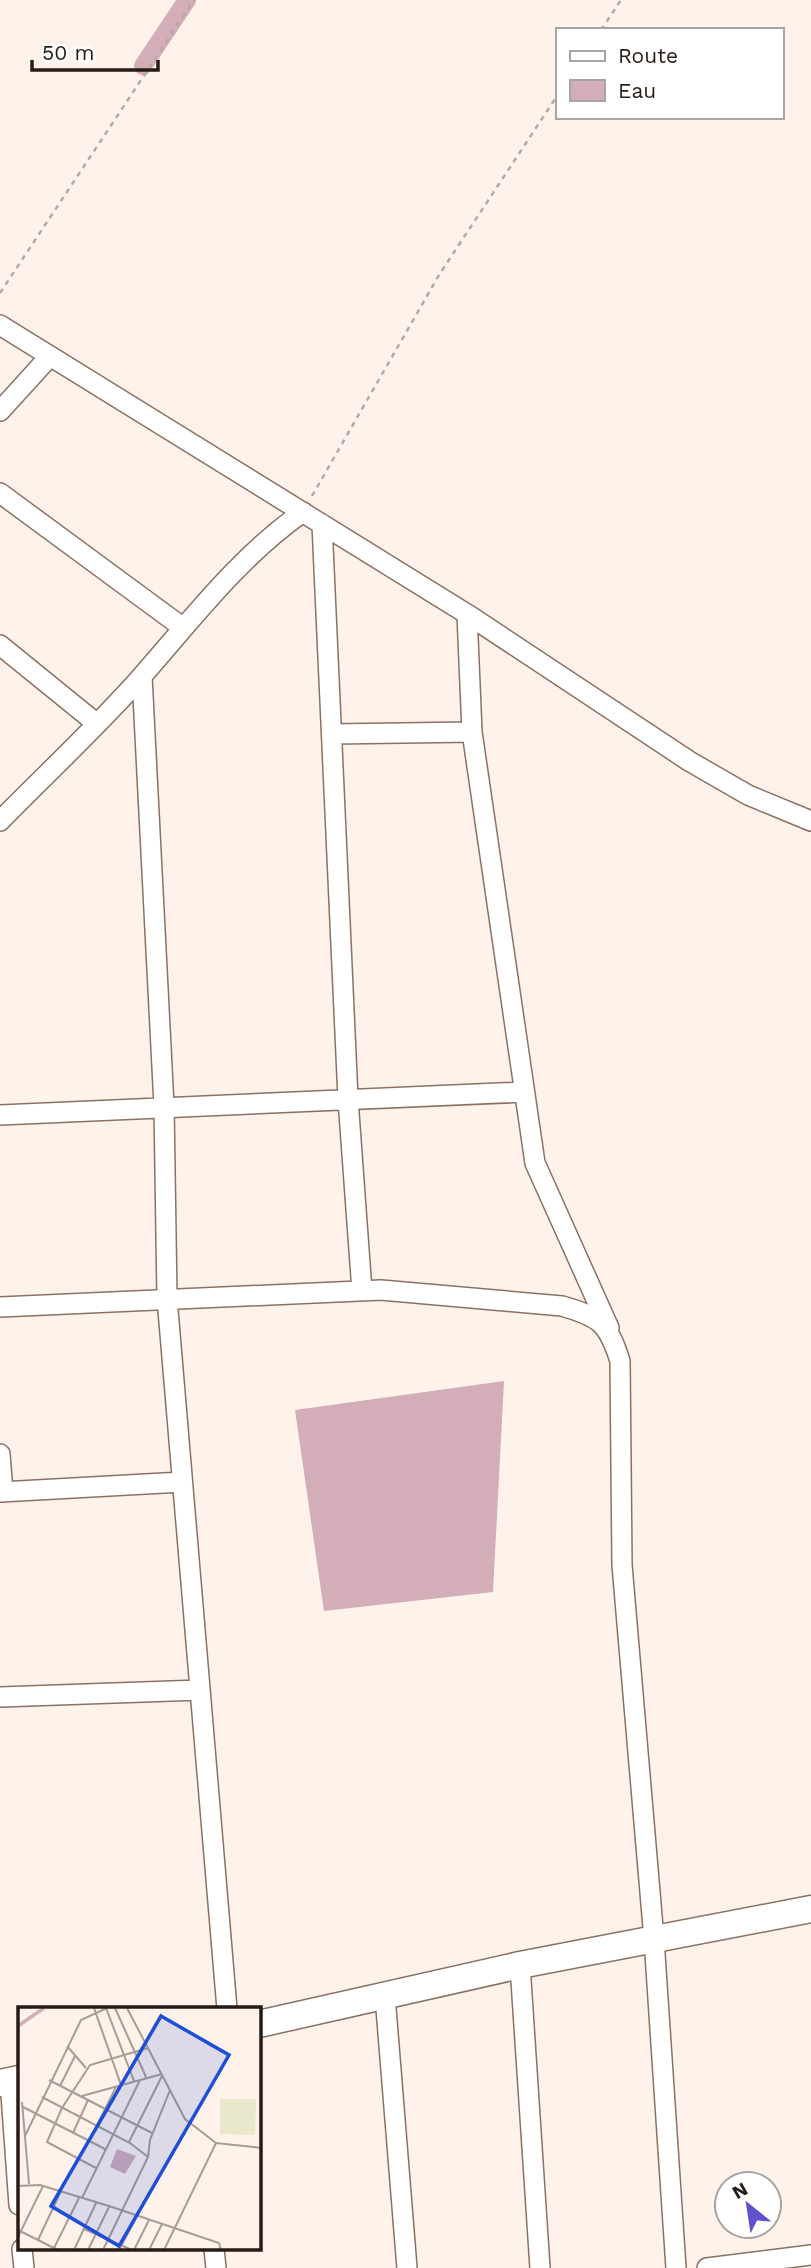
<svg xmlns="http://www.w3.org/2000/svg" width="811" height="2268" font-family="'Work Sans',sans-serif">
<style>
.water{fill:#d3adb7}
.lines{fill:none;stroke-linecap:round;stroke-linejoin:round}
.canal{stroke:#d3adb7;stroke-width:18}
.minor-casing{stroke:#8b7161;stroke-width:22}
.secondary-casing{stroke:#8b7161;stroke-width:29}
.path{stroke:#b5aaa3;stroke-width:2.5;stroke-dasharray:5 5;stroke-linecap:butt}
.minor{stroke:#fff;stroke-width:19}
.secondary{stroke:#fff;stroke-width:26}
.inset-river{fill:none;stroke:#d3adb7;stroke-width:3.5}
.inset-road{fill:none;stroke:#a89c95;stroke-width:2}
.view{fill:#1d4ed8;fill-opacity:0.15;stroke:#1d4ed8;stroke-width:3.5}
.inset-edge{fill:none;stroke:#261c15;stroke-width:3.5}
</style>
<rect width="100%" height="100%" fill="#fef2eb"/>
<path class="water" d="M 504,1381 L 493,1592 L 324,1611 L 295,1410 Z"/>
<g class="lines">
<path class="canal" d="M 143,66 L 187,0"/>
<defs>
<path id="minor" d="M 0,325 L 467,614 L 689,761 L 748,795 L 811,821
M 0,411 L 50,356
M 0,493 L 182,627
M 322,524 L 348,1099 L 362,1291
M 467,614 L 472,732 L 535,1163 L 609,1328
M 0,645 L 96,723
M 142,676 L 164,1106 L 167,1298 L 227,2009
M 332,734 L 472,732
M 0,821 C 47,773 98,726 142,676 C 193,618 239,557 303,512
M 0,1115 L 524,1092
M 0,1307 L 381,1290 L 562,1306 C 600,1317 608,1323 620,1361 L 622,1565 L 654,1939 L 676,2268
M 0,1454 L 3,1492
M 0,1492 L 182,1482
M 0,1697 L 200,1690
M 520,1965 L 540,2268
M 385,1996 L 407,2268
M 10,2081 L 19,2205
M 22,2249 L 24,2268
M 214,2249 L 216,2268
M 707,2268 L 811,2255"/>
<path id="secondary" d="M 259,2024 L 520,1965 L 811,1909
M 0,2083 L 19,2079"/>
</defs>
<use href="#minor" class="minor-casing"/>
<use href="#secondary" class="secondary-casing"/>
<path class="path" d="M 601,30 L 621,0
M 0,293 L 194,0
M 312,496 L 439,275 L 557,96"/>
<use href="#minor" class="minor"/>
<use href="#secondary" class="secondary"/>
</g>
<g transform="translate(18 2007)">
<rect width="243" height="243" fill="#fef2eb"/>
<path d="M 202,92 L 238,92 L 237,128 L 202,127 Z" fill="#e9e8ca"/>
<path d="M 99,142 L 118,149 L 107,167 L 92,160 Z" fill="#d3adb7"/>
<path class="inset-river" d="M 0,19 L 26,1"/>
<path class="inset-road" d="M 76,1 L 103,78M 88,1 L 116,74M 97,1 L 128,70M 109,1 L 167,112 L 198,136M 49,39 L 68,61M 31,73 L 134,126M 42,79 L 57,49M 64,89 L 144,67M 24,90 L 112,136 L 130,150 L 85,243M 4,95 L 11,177M 5,100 L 87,142M 55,126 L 70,93M 7,129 L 63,13 L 89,1M 71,134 L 98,80M 111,135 L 144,69M 130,150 L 132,133 L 152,83M 78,161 L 29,135 L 44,101 L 72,58 L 130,41M 0,179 L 22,178 L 91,199 L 201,236 L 203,243M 64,191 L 122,73M 66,222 L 114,243M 0,223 L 40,243M 0,230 L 25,179M 20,233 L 43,184M 35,243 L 61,191M 56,243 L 78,196M 70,243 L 91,200M 101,243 L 119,209M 116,243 L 131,213M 131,243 L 144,217M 146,243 L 198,136 L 244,141"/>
<path class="view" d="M 143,9 L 211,48 L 101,239 L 33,199 Z"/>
<rect width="243" height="243" class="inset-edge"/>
</g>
<rect x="556" y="28" width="228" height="91" fill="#ffffff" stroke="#a8a4a1" stroke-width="2"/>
<rect x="570" y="51" width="35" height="10" fill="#ffffff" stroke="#a8a4a1" stroke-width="2"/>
<text x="618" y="63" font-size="21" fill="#261c15">Route</text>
<rect x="570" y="80" width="35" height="21" fill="#d3adb7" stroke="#a8a4a1" stroke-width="2"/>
<text x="618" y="98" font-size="21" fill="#261c15">Eau</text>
<g transform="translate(748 2205) rotate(330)"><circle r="33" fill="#ffffff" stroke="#a8a4a1" stroke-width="2"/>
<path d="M0-5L12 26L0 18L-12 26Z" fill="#5e53cc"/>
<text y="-10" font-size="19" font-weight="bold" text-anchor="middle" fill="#261c15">N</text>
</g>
<path d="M32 60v10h126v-10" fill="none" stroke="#261c15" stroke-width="3.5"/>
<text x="42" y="60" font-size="21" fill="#261c15" stroke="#ffffff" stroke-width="5" paint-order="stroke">50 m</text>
</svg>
